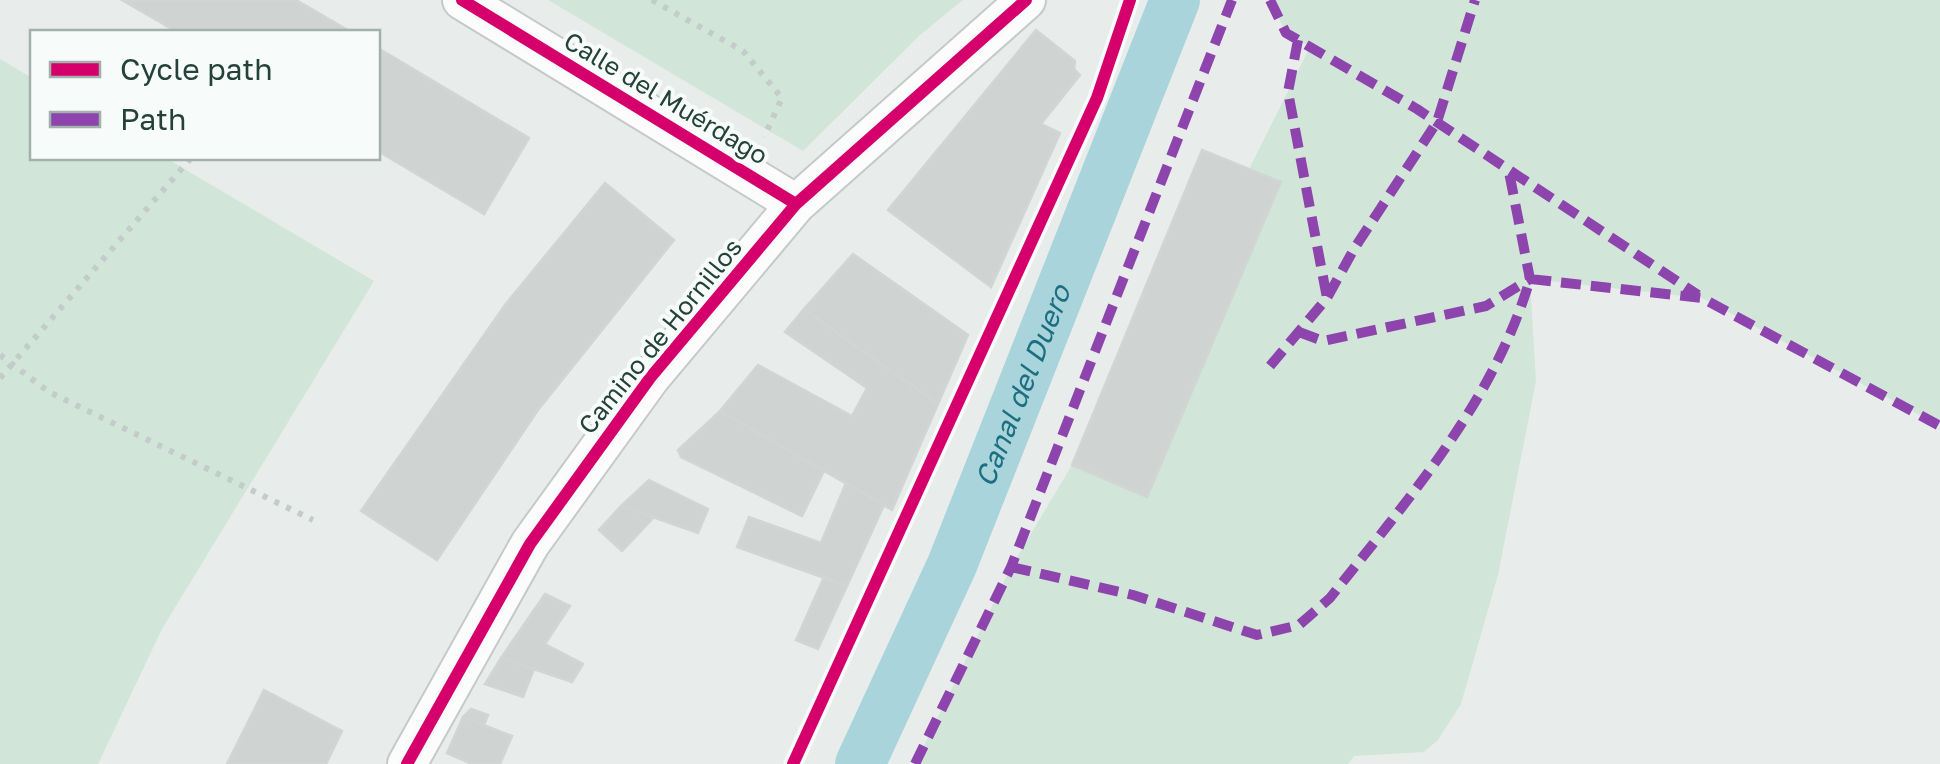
<svg xmlns="http://www.w3.org/2000/svg" width="1940" height="764" font-family="'Golos Text',sans-serif">
<style>
.green{fill:#d1e6d8}
.lines{fill:none;stroke-linecap:round;stroke-linejoin:round}
.canal{stroke:#a9d4db;stroke-width:50}
.building{fill:#cfd4d2;stroke:#d1d6d4;stroke-width:2.5}
.minor-casing{stroke:#c5cac8;stroke-width:42}
.path{stroke:#c3ccca;stroke-width:6;stroke-dasharray:5 8;stroke-linecap:butt}
.minor{stroke:#fcfcfc;stroke-width:38}
.quiet{stroke:#8e44ad;stroke-width:10;stroke-dasharray:20 10;stroke-linecap:butt}
.cycleway-casing{stroke:#f7fbf9;stroke-width:19}
.cycleway{stroke:#d6006c;stroke-width:12}
.labels{text-anchor:middle;stroke-width:8;stroke-linejoin:round;paint-order:stroke}
.street-label{font-size:25px;fill:#24423a;stroke:#f7fbf9}
.water-label{font-size:28px;font-style:italic;fill:#1c6f80;stroke:#f7fbf9}
</style>
<rect width="100%" height="100%" fill="#e8edeb"/>
<path class="green" d="M 548,0 L 963,0 L 920,35 L 803,151 Z
M 1270,0 L 1940,0 L 1940,426 L 1702,298 L 1530,279 L 1536,381 L 1498,575 L 1461,704 L 1438,740 L 1424,752 L 1354,756 L 1348,764 L 915,764 L 1011,567 L 1072,465 L 1148,496 L 1281,183 L 1249,169 L 1310,47 L 1286,33 Z
M 0,59 L 32,78 L 32,158 L 166,158 L 374,281 L 162,629 L 98,764 L 0,764 Z"/>
<g class="lines">
<path class="canal" id="s1" d="M 860,764 L 952,565 L 1175,0"/>
</g>
<path class="building" d="M 122,0 L 296,0 L 351,32 L 177,32 Z
M 1036,30 L 1075,61 L 1074,69 L 1080,75 L 1041,124 L 1060,133 L 991,287 L 888,210 Z
M 378,48 L 529,138 L 484,214 L 378,151 Z
M 1202,150 L 1281,182 L 1147,497 L 1072,465 Z
M 605,183 L 674,240 L 538,410 L 437,560 L 361,511 L 505,305 Z
M 853,254 L 968,335 L 938,404 L 804,309 Z
M 804,309 L 938,404 L 892,510 L 720,411 L 758,365 L 852,416 L 867,388 L 785,332 Z
M 720,411 L 824,471 L 802,516 L 681,457 L 678,450 Z
M 649,480 L 708,509 L 698,533 L 621,506 Z
M 846,483 L 884,505 L 847,586 L 737,547 L 749,517 L 821,543 Z
M 621,506 L 654,517 L 622,551 L 599,530 Z
M 824,577 L 847,586 L 818,649 L 796,640 Z
M 545,594 L 570,606 L 545,644 L 583,664 L 572,682 L 501,658 Z
M 501,658 L 534,669 L 523,697 L 485,684 Z
M 264,690 L 342,731 L 326,764 L 227,764 Z
M 471,709 L 488,715 L 484,725 L 463,717 Z
M 463,717 L 512,736 L 500,764 L 472,764 L 447,753 Z"/>
<g class="lines">
<defs>
<path id="minor" d="M 462,0 L 796,204
M 407,764 L 530,544 L 650,378 L 796,204 L 1026,0"/>
</defs>
<use href="#minor" class="minor-casing"/>
<path class="path" d="M 652,0 L 743,51 L 782,98 L 764,137
M 0,355 L 49,392 L 313,520
M 0,378 L 191,158"/>
<use href="#minor" class="minor"/>
<path class="quiet" d="M 1270,0 L 1286,33 L 1417,109 L 1698,295
M 1298,40 L 1288,92 L 1327,298
M 1299,332 L 1323,341 L 1486,306 L 1530,279 L 1509,172
M 1270,366 L 1327,298 L 1354,249 L 1437,122 L 1475,0
M 1011,567 L 1133,595 L 1257,635 L 1299,625 L 1330,598 C 1408,499 1494,402 1530,279 L 1702,298 L 1940,426
M 915,764 L 1011,567 L 1232,0"/>
<defs>
<path id="cycleway" d="M 462,0 L 796,204
M 407,764 L 530,544 L 650,378 L 796,204 L 1026,0
M 793,764 L 1097,98 L 1130,0"/>
</defs>
<use href="#cycleway" class="cycleway-casing"/>
<use href="#cycleway" class="cycleway"/>
</g>
<g class="labels">
<g class="street-label">
<text transform="translate(666 98) rotate(31)" y="9">Calle del Muérdago</text>
<text transform="translate(660 336) rotate(-51)" y="9">Camino de Hornillos</text>
</g>
<g class="water-label">
<text dy="10" stroke="none"><textPath href="#s1" startOffset="412">Canal del Duero</textPath></text>
</g>
</g>
<rect x="30" y="30" width="350" height="130" fill="#f7fbf9" stroke="#a3b1ad" stroke-width="2.5"/>
<rect x="50" y="62" width="50" height="15" fill="#d6006c" stroke="#a3b1ad" stroke-width="2.5"/>
<text x="120" y="80" font-size="30" fill="#24423a">Cycle path</text>
<rect x="50" y="112" width="50" height="15" fill="#8e44ad" stroke="#a3b1ad" stroke-width="2.5"/>
<text x="120" y="130" font-size="30" fill="#24423a">Path</text>
</svg>
